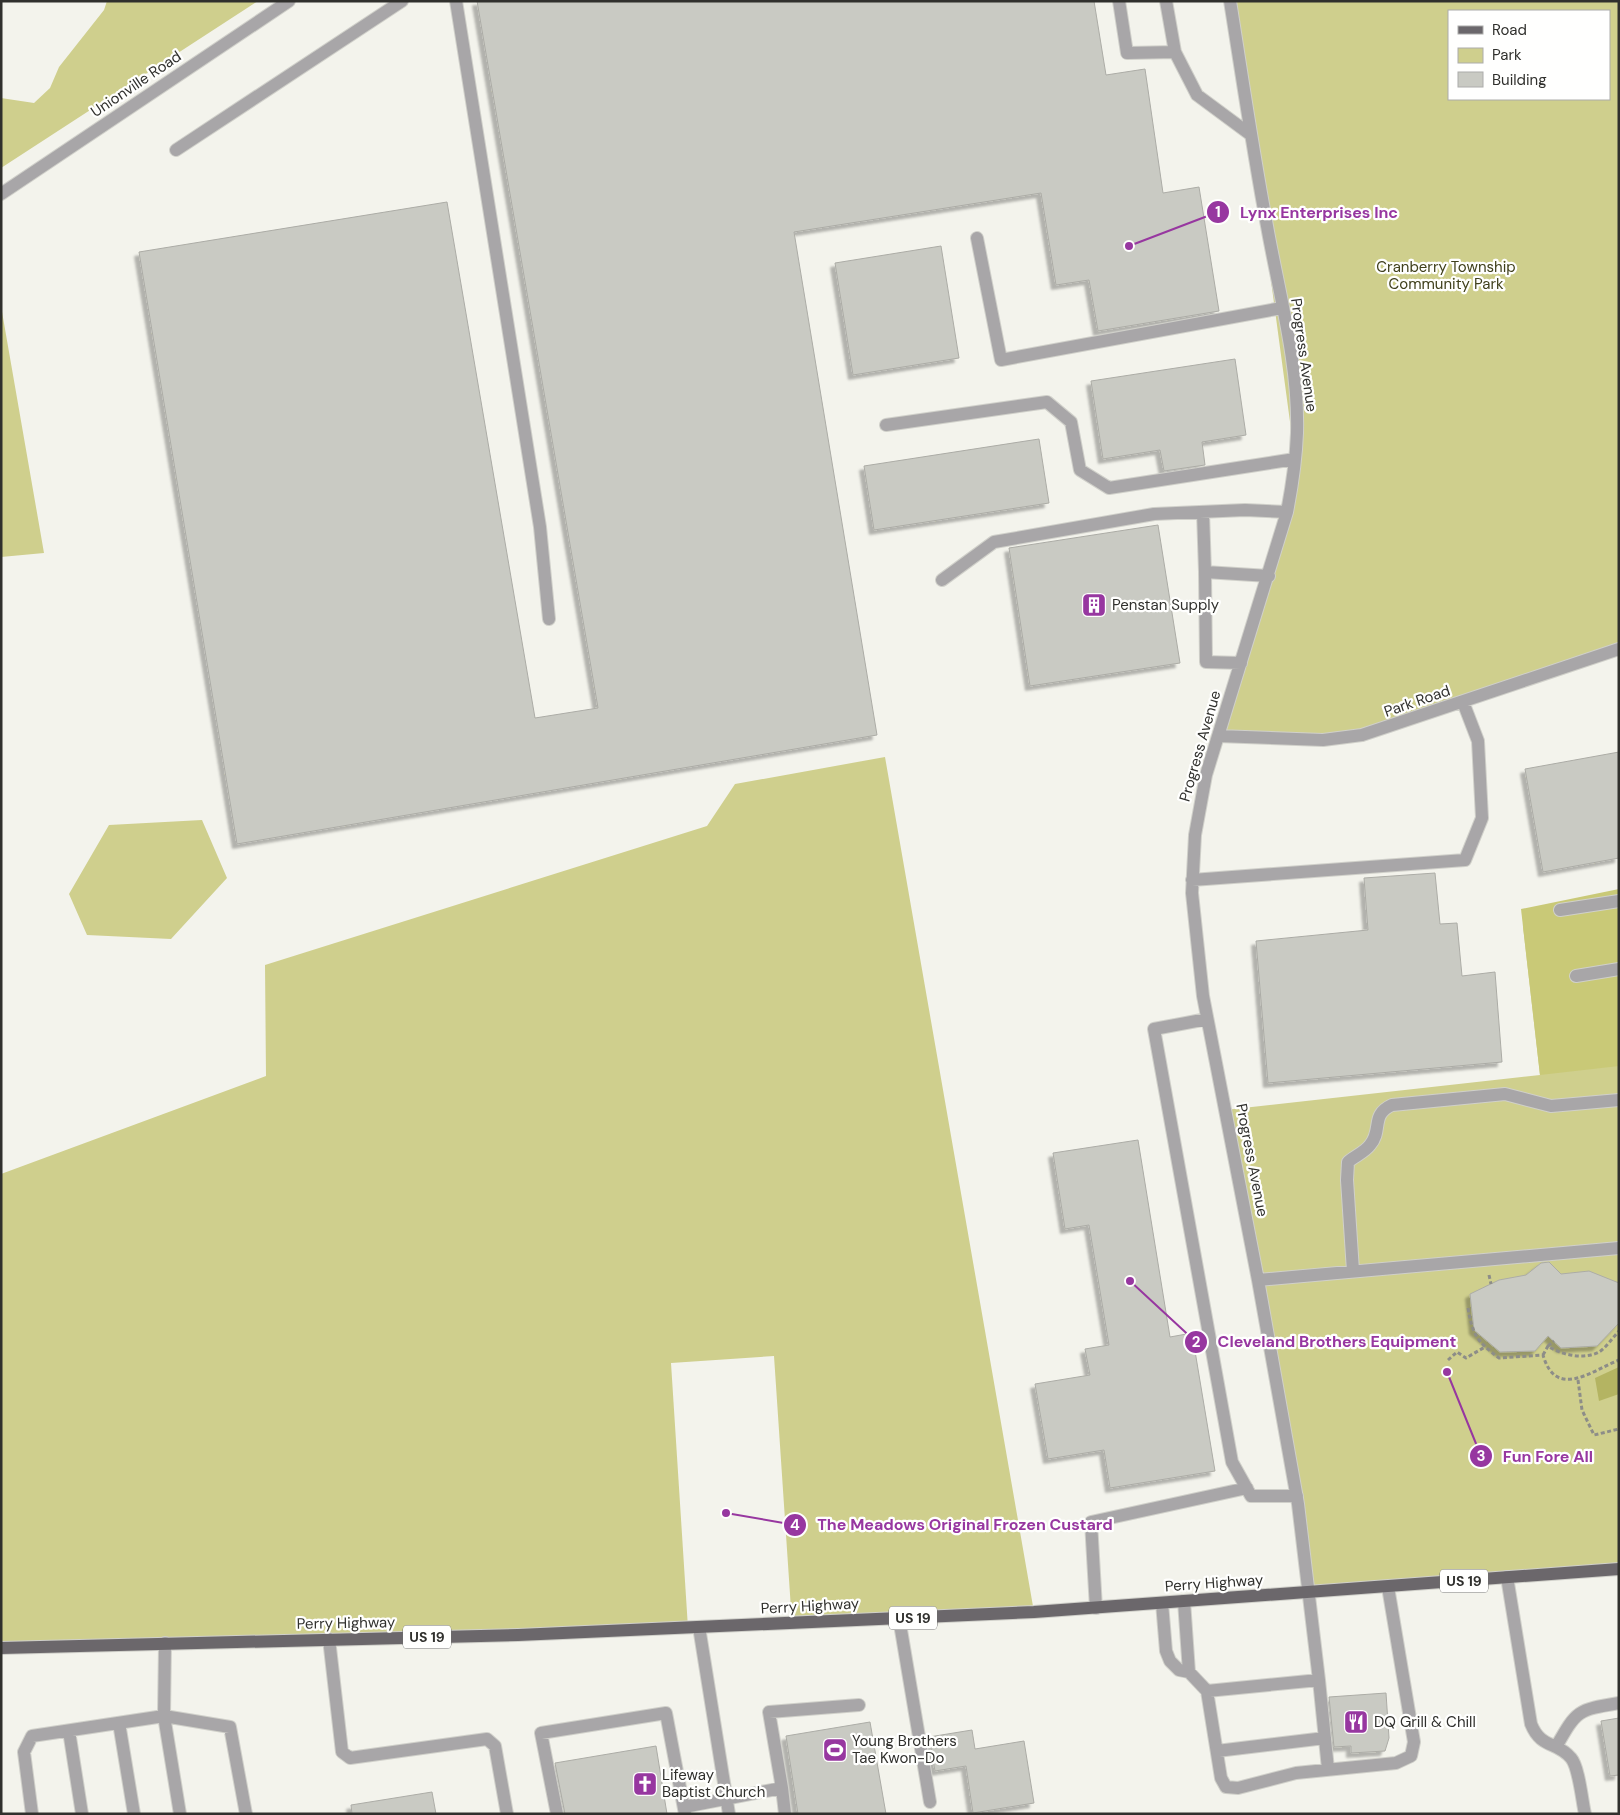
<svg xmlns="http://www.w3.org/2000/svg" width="1620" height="1815" font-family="'DM Sans',sans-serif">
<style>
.green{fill:#cfcf8d;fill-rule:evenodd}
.forest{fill:#c9c977}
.water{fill:#b4b462}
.building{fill:#c9cac3;stroke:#acaca6;filter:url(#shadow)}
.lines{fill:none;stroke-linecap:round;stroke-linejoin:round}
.minor-casing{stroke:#d0d0ca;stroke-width:14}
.major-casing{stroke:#d0d0ca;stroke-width:14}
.path{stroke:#8d8d88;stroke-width:3;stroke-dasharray:4 2.5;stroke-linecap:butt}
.minor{stroke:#a8a6a8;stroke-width:12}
.major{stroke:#6b676b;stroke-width:12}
.labels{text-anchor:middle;stroke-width:4.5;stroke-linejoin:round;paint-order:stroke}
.shield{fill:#fffffe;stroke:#6e6e6c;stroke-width:1}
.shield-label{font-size:14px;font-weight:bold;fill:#30302d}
.street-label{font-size:15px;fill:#30302d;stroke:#fffffe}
.park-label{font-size:15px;fill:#40401c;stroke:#fffffe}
.poi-label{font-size:15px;fill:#30302d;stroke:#fffffe;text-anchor:start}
.leader{fill:none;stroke:#9737a0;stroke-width:2}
.callout-dot{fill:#9737a0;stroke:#fffffe;stroke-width:2}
.mark-label{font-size:15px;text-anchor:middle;font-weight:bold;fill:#fff}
.callout-label{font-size:16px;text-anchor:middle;font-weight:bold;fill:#9737a0;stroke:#fffffe;stroke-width:4.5;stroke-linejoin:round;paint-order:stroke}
</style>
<defs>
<filter id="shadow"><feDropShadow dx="-4.5" dy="4.5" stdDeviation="1" flood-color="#0004"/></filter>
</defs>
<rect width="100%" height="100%" fill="#f3f3ec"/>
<path class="green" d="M 107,1 L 258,1 L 1,168 L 1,98 L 34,103 L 50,88 L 59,67 L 104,10 Z
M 1230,1 L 1619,1 L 1619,651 L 1362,735 L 1218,736 L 1295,459 L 1253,147 ZM 1449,11 L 1609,11 L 1609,99 L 1449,99 Z
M 1,306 L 44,553 L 1,557 Z
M 885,757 L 1034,1612 L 792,1624 L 774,1356 L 671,1363 L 688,1628 L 1,1648 L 1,1174 L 266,1076 L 265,965 L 707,826 L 735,784 Z
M 202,820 L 227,878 L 171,939 L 87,935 L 69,894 L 109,825 Z
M 1619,900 L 1619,1569 L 1309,1593 L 1225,1110 L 1540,1075 L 1523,927 Z"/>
<path class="forest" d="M 1619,889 L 1619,1066 L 1540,1075 L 1521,909 Z"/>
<path class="water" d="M 1619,1367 L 1619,1394 L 1599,1401 L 1595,1378 Z"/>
<path class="building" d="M 477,1 L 1094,1 L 1106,75 L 1145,69 L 1163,193 L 1199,187 L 1219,311 L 1098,331 L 1089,280 L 1056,285 L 1041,193 L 794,232 L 877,735 L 237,844 L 139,252 L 447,202 L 535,718 L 598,708 Z
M 941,246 L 959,358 L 853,375 L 835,263 Z
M 1235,359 L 1246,435 L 1202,442 L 1205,465 L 1164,471 L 1160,450 L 1103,459 L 1091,381 Z
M 1039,439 L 1049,503 L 874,530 L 864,466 Z
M 1158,525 L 1180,663 L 1030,686 L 1009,548 Z
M 1619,752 L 1619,858 L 1543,872 L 1525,769 Z
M 1435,873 L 1440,924 L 1457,923 L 1462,976 L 1495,972 L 1502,1062 L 1268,1083 L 1256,941 L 1368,930 L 1364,878 Z
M 1138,1140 L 1170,1337 L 1192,1333 L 1215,1471 L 1110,1488 L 1104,1450 L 1048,1459 L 1035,1384 L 1090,1375 L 1085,1349 L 1109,1345 L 1089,1225 L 1065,1229 L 1053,1153 Z
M 1549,1262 L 1561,1274 L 1589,1271 L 1619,1283 L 1619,1323 L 1597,1346 L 1561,1348 L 1548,1336 L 1535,1351 L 1500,1352 L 1474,1330 L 1470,1294 L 1499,1280 L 1526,1275 L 1541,1263 Z
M 1386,1693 L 1389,1738 L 1385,1751 L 1351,1753 L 1351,1746 L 1334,1747 L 1329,1697 Z
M 1619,1718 L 1619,1775 L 1610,1776 L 1601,1721 Z
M 870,1722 L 886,1814 L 798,1814 L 786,1736 Z
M 972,1730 L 975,1749 L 1024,1741 L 1034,1803 L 973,1813 L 966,1766 L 935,1771 L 929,1737 Z
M 656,1746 L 667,1814 L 565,1814 L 555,1763 Z
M 432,1792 L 436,1814 L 352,1814 L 351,1805 Z"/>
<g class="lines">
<defs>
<path id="minor" d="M 456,1 L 540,527 L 549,619
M 1119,1 L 1127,53 L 1175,52
M 1166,1 L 1175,52 L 1197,95 L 1251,135
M 1230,1 C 1242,76 1253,152 1267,226 C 1279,294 1299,364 1297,433 C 1296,460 1292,486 1287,512 L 1206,775 L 1195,835 L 1192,893 L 1203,996 L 1258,1280 L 1298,1504 L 1319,1680 L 1328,1769
M 176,150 L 402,1
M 1,194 L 289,1
M 977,238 L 1001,360 L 1282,308
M 886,425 L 1047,402 L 1071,422 L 1080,470 L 1109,488 L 1295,459
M 1203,512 L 1205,572 L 1269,576
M 1205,572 L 1206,662 L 1241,663
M 942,580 L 994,542 L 1154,514 L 1245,510 L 1287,512
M 1218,736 L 1323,740 L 1362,735 L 1619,649
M 1192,880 L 1465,860 L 1482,818 L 1478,741 L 1463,702
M 1560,910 L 1619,901
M 1576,976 L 1619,969
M 1207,1019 L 1154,1029 L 1232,1462 L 1251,1496 L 1297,1496
M 1353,1271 L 1347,1180 L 1348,1162 C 1355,1156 1365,1152 1370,1145 C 1383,1130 1370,1115 1392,1105 L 1505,1094 L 1551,1106 L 1619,1100
M 1258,1280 L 1619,1248
M 1507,1577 L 1531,1724 C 1541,1749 1557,1741 1571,1758 C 1579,1767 1582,1801 1585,1814
M 1184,1601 L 1189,1672
M 1162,1603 L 1166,1651 L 1170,1661 L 1179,1670 L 1189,1672 L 1207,1691 L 1221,1778 L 1226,1787 L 1238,1788 L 1296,1773 L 1396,1763 L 1411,1756 L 1414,1742 L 1388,1587
M 1096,1608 L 1091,1522 L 1247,1488
M 899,1618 L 930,1802
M 699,1627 L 729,1814
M 329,1639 L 342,1752 L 350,1758 L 487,1739 L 495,1746 L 507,1814
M 165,1643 L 164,1716 L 230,1727 L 246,1814
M 1207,1691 L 1319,1680
M 119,1723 L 134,1814
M 69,1731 L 82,1814
M 1556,1747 C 1577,1710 1577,1710 1619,1703
M 1217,1751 L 1325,1738
M 782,1788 L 785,1814
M 684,1807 L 782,1788 L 769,1712 L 859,1705
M 32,1814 L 24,1752 L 32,1736 L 164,1716 L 180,1814
M 557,1814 L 541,1733 L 666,1713 L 685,1814"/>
<path id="major" d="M 1,1648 L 518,1635 L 1034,1612 L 1619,1569"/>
</defs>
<use href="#minor" class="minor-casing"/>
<use href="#major" class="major-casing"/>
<path class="path" d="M 1489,1275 L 1491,1284
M 1468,1308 C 1473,1336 1477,1341 1499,1358 L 1543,1355 C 1556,1400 1591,1371 1619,1360
M 1548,1346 L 1554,1341
M 1543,1355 L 1548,1346 C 1561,1355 1584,1360 1599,1352 C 1606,1348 1613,1337 1619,1331
M 1448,1360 L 1457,1352 L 1466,1358 L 1485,1347
M 1578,1380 L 1582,1410 L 1594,1435 L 1619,1429"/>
<use href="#minor" class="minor"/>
<use href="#major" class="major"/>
</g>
<defs>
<symbol id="building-square" viewBox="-11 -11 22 22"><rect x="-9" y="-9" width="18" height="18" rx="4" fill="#9737a0" stroke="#fffffe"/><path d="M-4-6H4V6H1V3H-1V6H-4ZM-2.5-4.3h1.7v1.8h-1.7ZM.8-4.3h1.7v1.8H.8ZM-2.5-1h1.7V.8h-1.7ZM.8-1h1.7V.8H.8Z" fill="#fff"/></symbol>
<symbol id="restaurant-square" viewBox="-11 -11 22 22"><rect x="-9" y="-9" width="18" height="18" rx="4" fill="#9737a0" stroke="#fffffe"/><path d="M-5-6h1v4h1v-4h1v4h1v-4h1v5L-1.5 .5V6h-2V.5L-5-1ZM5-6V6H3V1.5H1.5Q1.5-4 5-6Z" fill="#fff"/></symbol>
<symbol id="stadium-square" viewBox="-11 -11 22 22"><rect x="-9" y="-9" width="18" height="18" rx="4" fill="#9737a0" stroke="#fffffe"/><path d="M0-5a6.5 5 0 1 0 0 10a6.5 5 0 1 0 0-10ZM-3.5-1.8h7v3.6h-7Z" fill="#fff"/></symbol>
<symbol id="church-square" viewBox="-11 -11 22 22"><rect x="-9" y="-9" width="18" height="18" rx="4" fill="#9737a0" stroke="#fffffe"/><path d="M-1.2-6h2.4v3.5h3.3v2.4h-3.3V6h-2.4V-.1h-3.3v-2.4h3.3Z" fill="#fff"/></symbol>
</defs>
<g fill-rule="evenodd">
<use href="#building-square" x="1080" y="591" width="28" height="28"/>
<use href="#restaurant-square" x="1342" y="1708" width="28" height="28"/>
<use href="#stadium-square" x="821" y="1736" width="28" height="28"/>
<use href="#church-square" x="631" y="1770" width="28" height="28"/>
</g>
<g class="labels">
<g class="shield">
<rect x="1440" y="1569.5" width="48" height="23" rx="4"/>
<rect x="889" y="1606.5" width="48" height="23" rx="4"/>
<rect x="403" y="1625.5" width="48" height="23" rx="4"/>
</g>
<g class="shield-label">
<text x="1464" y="1586">US 19</text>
<text x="913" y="1623">US 19</text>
<text x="427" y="1642">US 19</text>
</g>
<g class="street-label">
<text transform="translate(136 84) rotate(-34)" y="5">Unionville Road</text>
<text transform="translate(1304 355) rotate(82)" y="5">Progress Avenue</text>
<text transform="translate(1417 701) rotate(-19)" y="5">Park Road</text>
<text transform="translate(1200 746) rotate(-74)" y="5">Progress Avenue</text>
<text transform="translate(1252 1160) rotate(79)" y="5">Progress Avenue</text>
<text transform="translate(1214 1583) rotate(-4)" y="5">Perry Highway</text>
<text transform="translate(810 1606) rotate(-3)" y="5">Perry Highway</text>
<text transform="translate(346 1623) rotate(-1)" y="5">Perry Highway</text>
</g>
<g class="park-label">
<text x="1446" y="272">Cranberry Township<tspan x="1446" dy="17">Community Park</tspan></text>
</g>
<g class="poi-label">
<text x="1112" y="610">Penstan Supply</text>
<text x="1374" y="1727">DQ Grill &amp; Chill</text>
<text x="852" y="1746">Young Brothers<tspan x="852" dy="17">Tae Kwon-Do</tspan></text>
<text x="662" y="1780">Lifeway<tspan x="662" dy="17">Baptist Church</tspan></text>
</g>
</g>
<path class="leader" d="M1129 246L1218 212M1130 1281L1196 1342M1447 1372L1481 1456M726 1513L795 1525"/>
<g class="callout-dot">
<circle cx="1129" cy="246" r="5"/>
<circle cx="1130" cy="1281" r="5"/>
<circle cx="1447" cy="1372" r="5"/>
<circle cx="726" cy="1513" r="5"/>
<circle cx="1218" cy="212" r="12"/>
<circle cx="1196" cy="1342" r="12"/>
<circle cx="1481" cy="1456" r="12"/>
<circle cx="795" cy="1525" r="12"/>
</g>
<g class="mark-label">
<text x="1218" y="217">1</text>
<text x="1196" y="1347">2</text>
<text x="1481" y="1461">3</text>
<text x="795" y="1530">4</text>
</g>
<g class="callout-label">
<text x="1319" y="218">Lynx Enterprises Inc</text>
<text x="1337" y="1347">Cleveland Brothers Equipment</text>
<text x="1548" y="1462">Fun Fore All</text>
<text x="965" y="1530">The Meadows Original Frozen Custard</text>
</g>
<rect width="1620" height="1815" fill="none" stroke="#30302d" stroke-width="5"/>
<rect x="1448" y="10" width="162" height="90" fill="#fffffe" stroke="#acacaa"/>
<rect x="1458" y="26" width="25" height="8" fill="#6b676b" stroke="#acacaa"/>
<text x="1492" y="35" font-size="15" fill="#30302d">Road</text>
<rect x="1458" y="48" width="25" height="15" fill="#cfcf8d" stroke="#acacaa"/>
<text x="1492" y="60" font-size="15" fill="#30302d">Park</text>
<rect x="1458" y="72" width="25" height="15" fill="#c9cac3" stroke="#acacaa"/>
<text x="1492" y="85" font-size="15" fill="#30302d">Building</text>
</svg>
